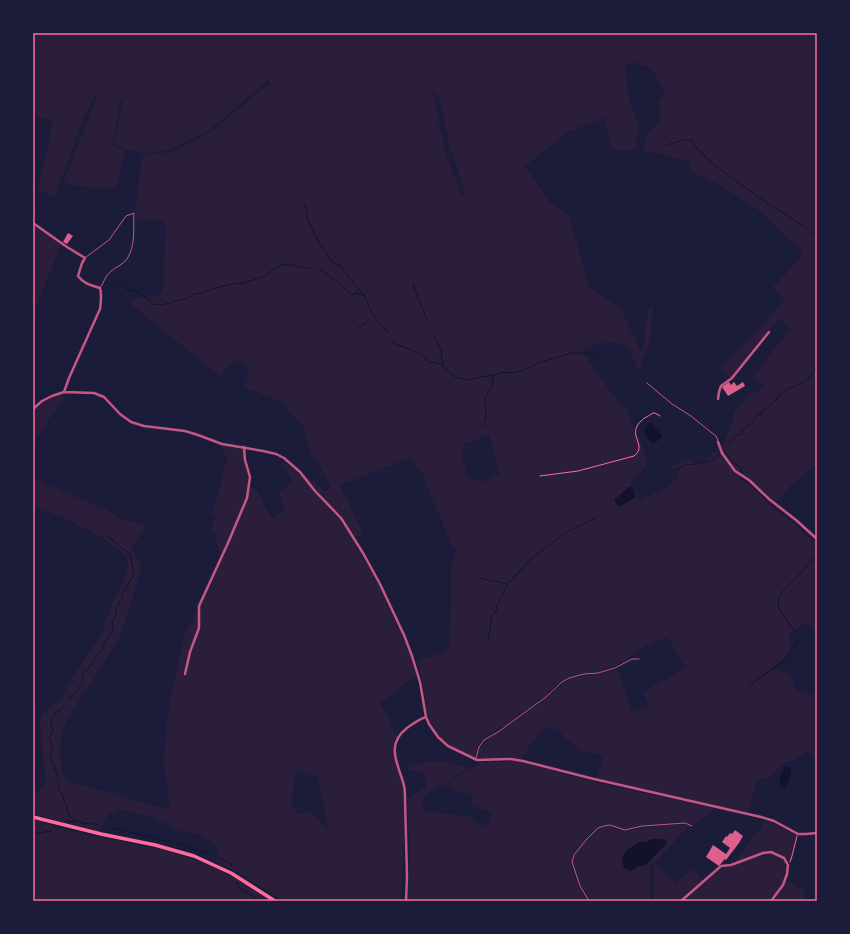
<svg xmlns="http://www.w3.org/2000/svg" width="850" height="934" font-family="'Varela Round',sans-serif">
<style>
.green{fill:#2a1e3b;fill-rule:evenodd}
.water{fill:#12122b}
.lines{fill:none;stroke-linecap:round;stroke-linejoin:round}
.stream{stroke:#12122b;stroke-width:1}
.building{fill:#dd5f8e}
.path{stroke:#ff6b9d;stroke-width:1}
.service{stroke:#c65784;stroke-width:1}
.minor{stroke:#c65784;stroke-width:2.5}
.secondary{stroke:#ff6b9d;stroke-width:3.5}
.neatline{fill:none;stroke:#ff6b9d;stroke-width:1.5}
</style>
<rect width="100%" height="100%" fill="#1b1b3a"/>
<path class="green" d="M 33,33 L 817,33 L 817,465 C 802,475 788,487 776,502 L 764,493 L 762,495 L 803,527 L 817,541 L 817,637 L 815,632 L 806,622 L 788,635 C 796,653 782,658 772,670 L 786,672 L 791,674 L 794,688 L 800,691 L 813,696 L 816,692 L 817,694 L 817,762 L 810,751 L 789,762 L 782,763 L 768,779 L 758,778 L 748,811 L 748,813 L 596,778 L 604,755 L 581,751 L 562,735 L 559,730 L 550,727 C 536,732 529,747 521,759 C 507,757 492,760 477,758 C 479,749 481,745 488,739 L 542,702 L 563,684 L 569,679 L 584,676 L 599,674 L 615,670 L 617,669 L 632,712 L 649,705 L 643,692 L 685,668 L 668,637 L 654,642 L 636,651 L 624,662 L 615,666 L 597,672 L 584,673 L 568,677 L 556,685 L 546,696 L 506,725 L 499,728 L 498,730 L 486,737 L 480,742 L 474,757 C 462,752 448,746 439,736 C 424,719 426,694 421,674 C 420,670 418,666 417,662 L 443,652 L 450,645 L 451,590 L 451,568 L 456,548 L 453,548 L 430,494 L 423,475 L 410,458 L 340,485 L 364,535 L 355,537 L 343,518 L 340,520 L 352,538 L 379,585 L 411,656 L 417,677 L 408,682 L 380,703 L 388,717 L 394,733 L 397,736 C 386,752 400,767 402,783 C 406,803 405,822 404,842 C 403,862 402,881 401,901 L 286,901 L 285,900 L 284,901 L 237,872 L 217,862 L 216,861 C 216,857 218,852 217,848 C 214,839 191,832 182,830 L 181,833 L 174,830 L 171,825 L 159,822 L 159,819 L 117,809 L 116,812 C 105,811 105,824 98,831 L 33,814 L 33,796 L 45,783 L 46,776 L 43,763 L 42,731 L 40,727 L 41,716 L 49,707 L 59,701 L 83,661 L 101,634 L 114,599 L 125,577 L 128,566 L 127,557 C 111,541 91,531 70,521 C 58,516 45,510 33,505 L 33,478 L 107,510 L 123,519 L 146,525 L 131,549 L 142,564 L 135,590 L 120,637 L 103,665 L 71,713 L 62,731 L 60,750 L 63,776 L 66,780 L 71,782 L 111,793 L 146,804 L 170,809 L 164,764 L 167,716 L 178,663 L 186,629 L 200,606 L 225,554 L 220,552 L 216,542 L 216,533 L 210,531 L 216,516 L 211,514 L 219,491 L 223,477 L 223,469 L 228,461 L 220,445 L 244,449 L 249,477 L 249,489 L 255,488 L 272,518 L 286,511 L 278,492 L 293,483 L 283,464 L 287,464 L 300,475 L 304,474 L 324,491 L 331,488 L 318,462 L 311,453 L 304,428 L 282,402 L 244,387 L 249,376 L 247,364 L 237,360 L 225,368 L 221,377 L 146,317 L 128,301 L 161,294 L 163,288 L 166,221 L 138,219 L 135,213 L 140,169 L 143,156 L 149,154 L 171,152 L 181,148 L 211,132 L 234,112 L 266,86 L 284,85 L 271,85 L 268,80 L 210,130 L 169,150 L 142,153 L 125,149 L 114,144 L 123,100 L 104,97 L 121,100 L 112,143 L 113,146 L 125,150 L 117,187 L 84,187 L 63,183 L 97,97 L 94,96 L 82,122 L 55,197 L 38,190 L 53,121 L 68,121 L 52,120 L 33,116 ZM 634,62 L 653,70 L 665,93 L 659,101 L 660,120 C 651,131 644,135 644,151 L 667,155 L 688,162 L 692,172 L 721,186 L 756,208 L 803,252 L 796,263 L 773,287 L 785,301 L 720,368 L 731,378 L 779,318 L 791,329 L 768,357 L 753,378 L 764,385 C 763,390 758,391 754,394 L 752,392 L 734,412 L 733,421 L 721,449 L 722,452 L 720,450 L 711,453 L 711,458 L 698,463 L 693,461 L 691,458 L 669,466 L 679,477 L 666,488 L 640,500 L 630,483 L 642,471 L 648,463 C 646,454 641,437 633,433 L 634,428 L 626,409 L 615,398 L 582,351 L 587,347 L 613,341 L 629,349 L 637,367 L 639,369 L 641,367 L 642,359 L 647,350 L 651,335 L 651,324 L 653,305 L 649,309 L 645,326 L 645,342 L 641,352 L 620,307 L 589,287 L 569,215 L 550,202 L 525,166 L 568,132 L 604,118 L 613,150 L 635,150 L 639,127 L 629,99 L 625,65 ZM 432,89 L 440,99 L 450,147 L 466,194 L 462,196 L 446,155 ZM 489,435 L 499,474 L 482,482 L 467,476 L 462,455 L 464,444 ZM 296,770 L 318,776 L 328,830 L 310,811 L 297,814 L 291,803 Z
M 33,224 L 61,245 L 36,307 L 33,306 Z
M 66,394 L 33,443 L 33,411 C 44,401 52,397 66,394 Z
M 433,761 L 450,762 L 467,768 L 451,780 L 424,796 L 422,810 L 443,814 L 444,812 L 454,815 L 472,816 L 473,822 L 486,826 L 492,812 L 472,806 L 472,794 L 456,791 L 445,786 L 467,770 L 478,765 L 479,762 C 493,763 506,760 520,762 L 607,785 L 695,804 L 713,808 L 713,810 L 712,812 L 693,825 C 684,820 653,824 641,826 C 636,826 631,829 626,829 C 616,828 612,822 602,826 C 593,829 574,852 571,860 C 571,862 571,864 571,866 L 580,888 L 588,901 L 408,901 L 409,860 L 408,798 L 426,787 L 424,774 L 416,771 L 410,771 L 406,766 Z
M 33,820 C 52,825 72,832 92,836 C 112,840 133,843 154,848 C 195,857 236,874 269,901 L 33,901 Z
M 764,821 L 769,822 L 796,835 L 792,856 L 788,863 C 785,858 784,857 779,855 C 761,847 752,857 735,862 L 750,841 L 761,828 Z
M 685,824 L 690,826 L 680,835 L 667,850 L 651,866 L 650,869 L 651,901 L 590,901 C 585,893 571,869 573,859 C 575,853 583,844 588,839 C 592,834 597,828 604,826 C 612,825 618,829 625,830 C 631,831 637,828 643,827 C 657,826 671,825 685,824 Z
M 770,853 C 802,863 782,884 770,901 L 683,901 L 721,867 L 731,866 L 755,856 L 763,854 Z
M 655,863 L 676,883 L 692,869 L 703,880 L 680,901 L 653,901 L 654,893 L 653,869 L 653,867 Z
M 786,881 L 804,890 L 804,901 L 772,901 Z"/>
<path class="water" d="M 651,423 L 662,436 C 660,440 656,443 651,443 C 648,438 644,434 644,428 L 648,424 Z
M 630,486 L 632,487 L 636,497 L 619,507 L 616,504 L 614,500 Z
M 786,767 L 789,767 L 791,769 C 790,776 790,783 784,788 L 782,788 C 777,782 781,774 784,768 Z
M 652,839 L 664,839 L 667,843 L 646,865 L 638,866 L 631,871 L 624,868 C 620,856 624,851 633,846 C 635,845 637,843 639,842 C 646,841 644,844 652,839 Z"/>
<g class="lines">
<path class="stream" d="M 663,146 L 684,140 L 691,140 L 700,152 L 717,167 L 761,199 L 805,227
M 304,203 L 306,209 L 308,219 L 314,234 L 332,262 L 341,266 L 348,276 L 364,295
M 812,233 L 817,233
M 320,269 L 346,289 L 352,295 L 355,293 L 364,295 C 370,312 376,320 388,332
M 115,280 L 126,289 L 141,293 L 153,304 L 162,305 L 185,299 L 194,294 L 202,293 L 215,288 L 232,284 L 243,283 L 260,278 L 265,276 L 275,268 L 284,264 L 312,269
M 413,284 L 427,320
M 358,328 L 366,323
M 434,335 L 441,351 L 443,366
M 391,338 L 395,344 L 420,353 L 430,363 L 435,362 L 443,366 L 455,377 L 468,380 L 480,377 L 490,376 L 503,372 L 514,373 L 524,370 L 538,363 L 572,353 L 589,353 L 596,357
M 482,427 L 486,417 L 485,397 L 492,386 L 492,381 L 494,375
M 728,444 L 737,435 L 740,435 L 744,429 L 753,422 L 756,417 L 758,415 L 761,415 L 761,413 L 764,411 L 773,402 L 777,400 L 776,398 C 783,393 786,388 794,387 C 797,384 799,385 803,383 C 809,380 812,372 817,367
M 725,452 L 733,462 L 741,468 L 741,472
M 674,470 C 678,469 682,466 686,465 C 698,463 710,464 719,455 L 719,454
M 741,478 L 752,486 L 777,510 L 800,527 L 807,535 L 817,542
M 479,578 L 508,584 L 532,558 L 568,531 L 596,518
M 797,634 L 779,609 L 778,604 L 779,598 L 782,592 L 797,577 L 817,554
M 488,639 L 492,616 L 496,611 L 497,606 L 507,585
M 749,686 L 786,659 L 797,641
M 68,699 L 72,696 L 78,690 L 83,680 L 83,673 L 89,668 L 95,658 L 98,655 L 103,649 L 105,642 L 112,631 L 113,627 L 112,623 L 113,620 L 116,615 L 117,607 L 122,598 L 122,594 L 133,576 L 133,569 L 130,555 L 120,546 L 107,536
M 57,777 C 57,775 57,773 56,771 C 54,762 47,760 53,750 L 51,742 L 49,740 L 50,736 L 53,733 C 54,729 50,724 51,721 C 51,718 54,718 55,713 L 60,710 L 64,705
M 58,783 L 58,789 L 59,791 L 62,793 L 65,804 L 67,806 C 66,816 74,821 82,822 L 82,824 L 91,823 L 98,825
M 66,821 L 76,822
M 109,827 L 171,842
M 33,834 L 51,831
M 177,843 L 211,855
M 219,858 L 231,864 L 232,866
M 237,882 L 240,889 L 258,899 L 260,901"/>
</g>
<path class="building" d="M 68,233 L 73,236 L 67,244 L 63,242 Z
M 729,382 L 731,385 L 734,382 L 737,386 L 743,382 L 745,386 L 728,396 L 722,387 Z
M 735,830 L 743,836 L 739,843 L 726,860 L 724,859 L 724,860 L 719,866 L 706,857 L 713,845 L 726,854 L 730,848 L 722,842 L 726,836 L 727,837 L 730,833 L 732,834 Z"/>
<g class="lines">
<path class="path" d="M 540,476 L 578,471 L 634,456 C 648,445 627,436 640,422 C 643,418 649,416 653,413 L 655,413 L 660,416
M 790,862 L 792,856 L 797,836"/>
<path class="service" d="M 86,257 L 109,240 L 126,216 L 134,213 C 133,229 136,245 127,259 C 123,265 115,267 110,272 C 105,276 104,283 100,288
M 647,383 L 672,404 L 691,416 L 712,433 L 716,436 L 718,441
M 476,758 L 479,747 L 484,740 L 498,732 L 546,697 L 562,682 L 569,678 L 584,674 L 598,673 L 615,668 L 632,659 L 639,659
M 589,901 L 580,886 L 572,862 L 574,855 L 586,840 L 598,828 L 604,826 L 610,825 L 625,830 L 642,826 L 685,823 L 692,826"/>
<path class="minor" d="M 33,223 L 67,247 L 85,258 L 82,263 L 78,276 C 84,284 91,285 100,288 C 102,295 101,301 100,309 L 69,378 L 64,392
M 718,399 L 719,392 L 721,386 L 732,378 L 769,332
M 33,409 L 42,401 L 52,396 L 64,392 L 94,393 L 104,397 L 120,414 L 131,422 L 144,426 L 185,431 L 198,435 L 222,444 L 263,451 L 276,454 L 284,458 L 300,472 L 315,491 L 341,518 L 363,553 L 380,584 L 404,635 L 412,656 L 420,682 L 426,717 L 429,724 L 438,737 L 448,746 L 477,760 L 511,759 L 523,761 L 594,779 L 761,817 L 774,821 L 798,834 L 806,834 L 817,833
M 718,442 L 722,453 L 735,471 L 749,480 L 769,499 L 796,520 L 817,539
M 185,674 L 190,652 L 199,628 L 199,606 L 228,543 L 247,498 L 250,477 L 245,460 L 244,447
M 406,901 L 407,877 L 405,798 C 405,793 405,787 403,782 C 397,762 386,744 407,728 C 413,724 419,719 426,717
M 681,901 L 721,866 L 731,865 L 763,853 L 771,852 L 784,858 L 788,865 L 787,874 L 783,885 L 771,901"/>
<path class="secondary" d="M 33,817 L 101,834 L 155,845 L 194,856 L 231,873 L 275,901"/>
</g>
<rect width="850" height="934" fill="none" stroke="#1b1b3a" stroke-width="68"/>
<rect x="34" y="34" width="782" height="866" class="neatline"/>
</svg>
